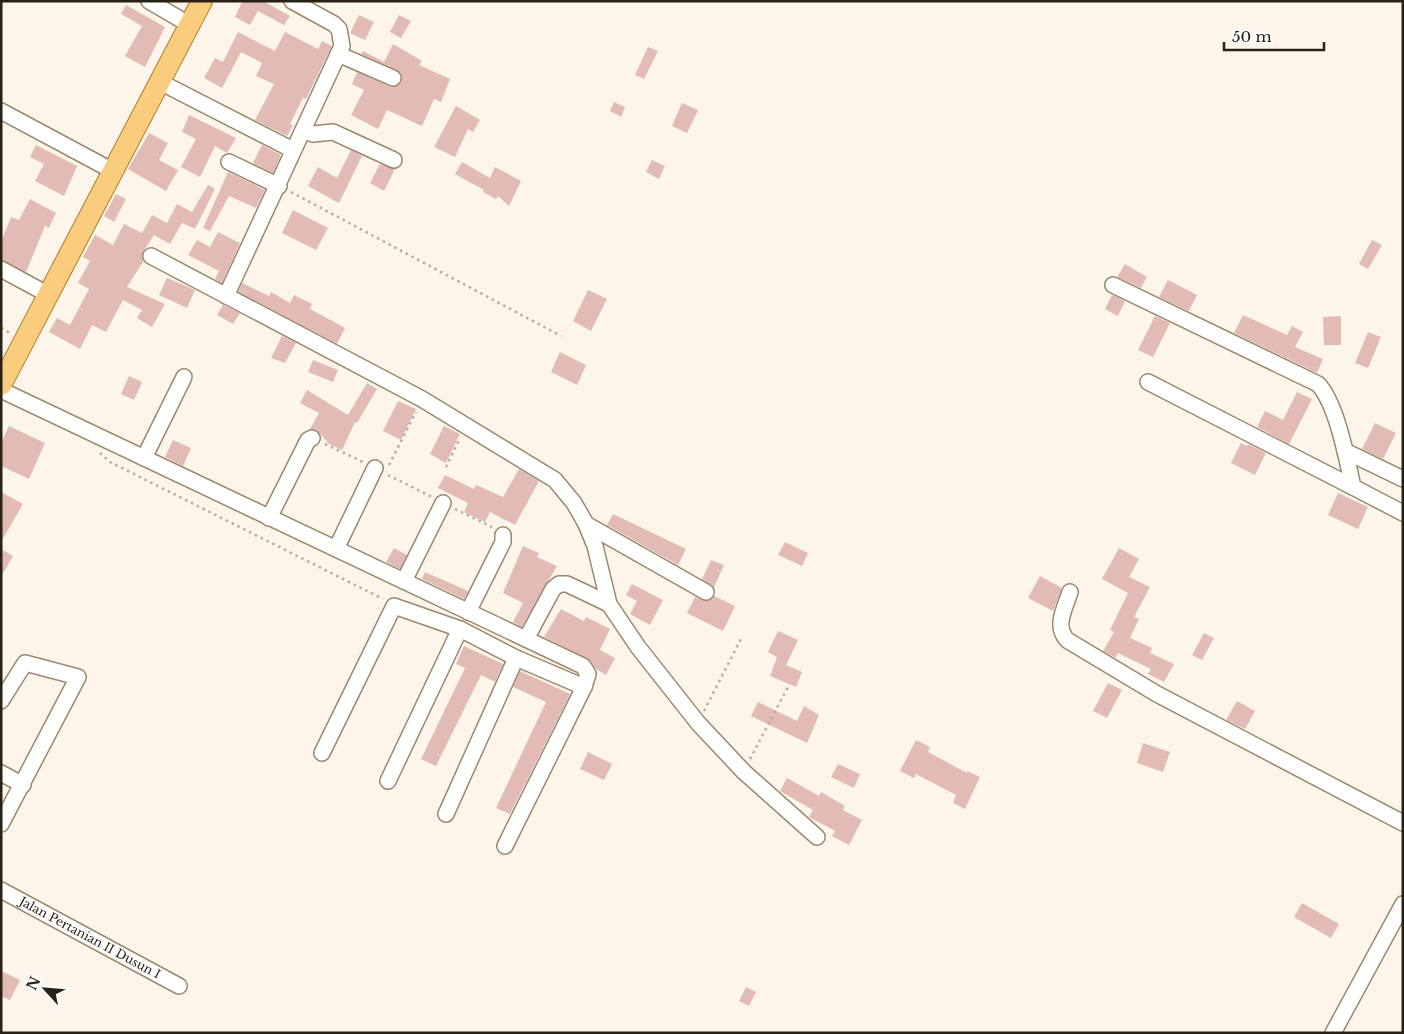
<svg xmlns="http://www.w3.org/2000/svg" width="1404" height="1034" font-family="'Libre Baskerville',serif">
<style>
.building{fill:#e2bbb6}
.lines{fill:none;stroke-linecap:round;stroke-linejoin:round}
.minor-casing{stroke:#9a886c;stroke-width:18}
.major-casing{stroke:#ae7b21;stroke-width:22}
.path{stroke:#b5ada1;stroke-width:2.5;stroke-dasharray:2.5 4;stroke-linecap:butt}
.minor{stroke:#fff;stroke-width:15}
.major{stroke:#facd7e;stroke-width:20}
.labels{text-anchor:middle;stroke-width:4;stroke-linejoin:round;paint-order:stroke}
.street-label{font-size:12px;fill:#282115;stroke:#fff}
</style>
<rect width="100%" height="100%" fill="#fdf5e9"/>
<path class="building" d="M 240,1 L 263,1 L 290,16 L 284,25 L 258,11 L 250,25 L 235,17 L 242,2 Z
M 126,5 L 165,27 L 145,67 L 125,56 L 142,26 L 121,14 Z
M 359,15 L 374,22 L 365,40 L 350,33 Z
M 399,15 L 411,21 L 401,38 L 390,32 Z
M 238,32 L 275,51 L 285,32 L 318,49 L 322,41 L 332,46 L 306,99 L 303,98 L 290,124 L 293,125 L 287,136 L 255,120 L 274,84 L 256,76 L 262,63 L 241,52 L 222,88 L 204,78 L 215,58 L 223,62 Z
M 393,44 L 422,61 L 419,65 L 450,79 L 441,102 L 434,99 L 422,126 L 387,110 L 378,129 L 351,115 L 364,90 L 352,84 L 357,72 L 390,87 L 395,87 L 401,82 L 402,76 L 397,70 L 361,54 L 363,51 L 384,62 Z
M 648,47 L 658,51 L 644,79 L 635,75 Z
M 614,102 L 625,107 L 621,117 L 610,111 Z
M 682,103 L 698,110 L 687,133 L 672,126 Z
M 456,106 L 480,120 L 473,132 L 468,129 L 455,157 L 434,147 Z
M 189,115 L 236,138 L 227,153 L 215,146 L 200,177 L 181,167 L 196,139 L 182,132 Z
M 149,133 L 168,143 L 159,160 L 178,170 L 166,191 L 128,169 Z
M 36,145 L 77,166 L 64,196 L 35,181 L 44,164 L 30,157 Z
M 262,145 L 281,155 L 273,173 L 253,163 Z
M 351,150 L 362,156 L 339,203 L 308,186 L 318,167 L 337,178 Z
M 652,160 L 665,166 L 659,179 L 646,172 Z
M 462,162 L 490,178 L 495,167 L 521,181 L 509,206 L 498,196 L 496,199 L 483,192 L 484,190 L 455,174 Z
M 380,164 L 395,169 L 384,191 L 370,183 Z
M 228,172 L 265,190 L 256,208 L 229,196 L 210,231 L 203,228 Z
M 208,185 L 215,189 L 195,229 L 182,223 L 170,244 L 154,235 L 143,252 L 143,262 L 127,287 L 165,304 L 152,327 L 137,318 L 142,310 L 123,300 L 106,332 L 92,325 L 80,349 L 49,332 L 57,318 L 70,325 L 89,289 L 78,283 L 90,261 L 83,257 L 95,235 L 113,245 L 124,224 L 142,233 L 152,215 L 167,223 L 177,204 L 192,212 Z
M 116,194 L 126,199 L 114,222 L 104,216 Z
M 30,199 L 56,213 L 49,228 L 45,226 L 26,272 L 1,260 L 1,242 L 11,217 L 19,220 Z
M 293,210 L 328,228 L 316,250 L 282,233 Z
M 218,232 L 240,243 L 222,283 L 215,279 L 219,271 L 188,255 L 197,240 L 210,247 Z
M 1372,240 L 1382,245 L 1368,269 L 1359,264 Z
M 1125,264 L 1147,277 L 1141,288 L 1117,277 Z
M 167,278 L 195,290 L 187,308 L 159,295 Z
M 1168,280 L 1197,295 L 1189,311 L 1159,297 Z
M 242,283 L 269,296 L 271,292 L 290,303 L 294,295 L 312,304 L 310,309 L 345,328 L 337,344 L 238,292 Z
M 588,290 L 607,299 L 591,331 L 573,321 Z
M 1112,295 L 1125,301 L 1118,316 L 1105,309 Z
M 223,305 L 240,313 L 233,324 L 217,315 Z
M 1243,315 L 1287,335 L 1292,326 L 1303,332 L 1295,347 L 1323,359 L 1317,373 L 1234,333 Z
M 1155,316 L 1170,323 L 1153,357 L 1138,350 Z
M 1341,316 L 1341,345 L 1324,345 L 1323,317 Z
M 1368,332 L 1381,337 L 1368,368 L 1355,363 Z
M 282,336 L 296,343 L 285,363 L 271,358 Z
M 560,352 L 586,365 L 577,385 L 551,372 Z
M 313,360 L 338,370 L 333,382 L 308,372 Z
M 129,376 L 142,382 L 134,400 L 121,394 Z
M 367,383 L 377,389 L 357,423 L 355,422 L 342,450 L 329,444 L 317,430 L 310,429 L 319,413 L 300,403 L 307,390 L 348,415 Z
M 1297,392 L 1312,399 L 1289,444 L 1257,427 L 1265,411 L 1283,420 Z
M 398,401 L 416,409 L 401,440 L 383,431 Z
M 1375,423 L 1396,433 L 1383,459 L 1362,449 Z
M 9,426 L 45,443 L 29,479 L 1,466 L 1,443 Z
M 444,426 L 460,434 L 446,463 L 430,454 Z
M 173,440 L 191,448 L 183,466 L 165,457 Z
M 1241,443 L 1247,446 L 1248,444 L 1266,453 L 1255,475 L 1231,463 Z
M 519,469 L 539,481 L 515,525 L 490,512 L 485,522 L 464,512 L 468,503 L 438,488 L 445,475 L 474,489 L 476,485 L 503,497 Z
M 1,492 L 23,504 L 1,542 Z
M 1338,493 L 1368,507 L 1358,529 L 1328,515 Z
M 613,514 L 686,549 L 678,565 L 607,525 Z
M 785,542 L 808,553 L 802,566 L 778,555 Z
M 523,546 L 539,553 L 537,557 L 557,566 L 522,627 L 513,622 L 523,603 L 503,593 Z
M 394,548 L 407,555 L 400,569 L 386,562 Z
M 1119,548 L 1139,559 L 1129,577 L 1150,587 L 1134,617 L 1139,619 L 1130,638 L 1152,648 L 1150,653 L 1174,664 L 1164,682 L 1148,674 L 1151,669 L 1118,653 L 1116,658 L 1103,651 L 1114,632 L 1110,630 L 1128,593 L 1102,579 Z
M 1,549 L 13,556 L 1,577 Z
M 711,560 L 724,565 L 714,587 L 702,579 Z
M 425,572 L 468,591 L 464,599 L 422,579 Z
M 1040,576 L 1062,588 L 1053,611 L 1028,598 Z
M 632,584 L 663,600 L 650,625 L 630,614 L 637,601 L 626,595 Z
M 714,596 L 735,606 L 723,631 L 687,613 L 695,597 L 707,601 Z
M 561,609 L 584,621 L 586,617 L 610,629 L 600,650 L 615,658 L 606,675 L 596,669 L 587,658 L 544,637 Z
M 778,631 L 798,640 L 786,665 L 802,672 L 796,687 L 770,676 L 777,657 L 768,652 Z
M 1204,633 L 1214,638 L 1202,660 L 1192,655 Z
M 464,646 L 503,664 L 495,682 L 481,675 L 436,766 L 421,759 L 465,668 L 456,664 Z
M 520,671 L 570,694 L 510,814 L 496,808 L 546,702 L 513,687 Z
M 1108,683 L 1122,690 L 1107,718 L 1093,711 Z
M 1237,701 L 1255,711 L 1245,729 L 1226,720 Z
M 758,702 L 797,721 L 804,706 L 819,715 L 807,743 L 751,716 Z
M 916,740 L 930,747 L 928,752 L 967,773 L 967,771 L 980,777 L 965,809 L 953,803 L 956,795 L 916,774 L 914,778 L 900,771 Z
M 1143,743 L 1170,752 L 1163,772 L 1137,763 Z
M 588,752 L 612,764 L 604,780 L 580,769 Z
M 838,764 L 860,774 L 854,788 L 831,777 Z
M 787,778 L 819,796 L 821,792 L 845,806 L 843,810 L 862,820 L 849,845 L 832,836 L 835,831 L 809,817 L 813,810 L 780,791 Z
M 1302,903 L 1339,924 L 1331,938 L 1294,917 Z
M 1,971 L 20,980 L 10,1000 L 1,996 Z
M 746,987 L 756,992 L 749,1006 L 739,1001 Z"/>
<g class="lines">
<defs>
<g id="minor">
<path d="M 149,1 L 190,25"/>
<path d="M 338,54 L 393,78"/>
<path d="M 160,82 L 293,150"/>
<path d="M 1,111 L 113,171"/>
<path d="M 303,130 L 313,134 L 333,132 L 394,160"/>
<path d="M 229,162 L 279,186"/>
<path d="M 151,256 L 422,399 L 555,480 L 574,503 L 586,524 L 595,546 L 609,604 L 638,647 L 698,723 L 744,772 L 817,837"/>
<path d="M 1,269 L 49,295"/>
<path d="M 1113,285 L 1318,384 C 1337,404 1347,460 1353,487 L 1403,513"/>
<path d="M 226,296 L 342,46 L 339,29 L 334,24 L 292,1"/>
<path d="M 1148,382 L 1353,487"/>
<path d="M 1,390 L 583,666 L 588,674 L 584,687 L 505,846"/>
<path d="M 1345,451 L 1403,479"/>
<path d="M 144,458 L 184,377"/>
<path d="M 269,518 L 308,440 L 312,438"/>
<path d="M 586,524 L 706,592"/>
<path d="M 336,549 L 375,468"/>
<path d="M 404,581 L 443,503"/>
<path d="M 1070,592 C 1065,608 1054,626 1067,640 L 1157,694 L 1403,823"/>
<path d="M 468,612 L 503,542 L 503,535"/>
<path d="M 526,639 L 553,589 L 559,584 L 567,584 L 609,604"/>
<path d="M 1,701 L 25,663 L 78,677 L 1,824"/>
<path d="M 322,753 L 394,606 L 460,629 L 516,658 L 584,687"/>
<path d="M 1,773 L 23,785"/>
<path d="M 388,781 L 460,629"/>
<path d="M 446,814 L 516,658"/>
<path id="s1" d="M 1,890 L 179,986"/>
<path d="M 1333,1033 L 1403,904"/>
</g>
<path id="major" d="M 1,385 L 202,1"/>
</defs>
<use href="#minor" class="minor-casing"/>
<use href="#major" class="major-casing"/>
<path class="path" d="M 291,192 L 561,336
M 1,328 L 10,333
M 325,444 L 363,462
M 100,453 L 110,462 L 383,599
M 389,465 L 416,412
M 446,467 L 460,438
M 388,475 L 432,497
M 455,509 L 492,527
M 704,711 L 742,637
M 750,759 L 788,687"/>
<use href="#minor" class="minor"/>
<use href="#major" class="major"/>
</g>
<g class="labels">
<g class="street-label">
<text dy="4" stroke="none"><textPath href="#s1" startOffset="101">Jalan Pertanian II Dusun I</textPath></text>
</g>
</g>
<rect width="1404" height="1034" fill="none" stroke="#282115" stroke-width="5"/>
<g transform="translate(45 989) rotate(296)" stroke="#ffffff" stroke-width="4" paint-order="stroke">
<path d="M0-4L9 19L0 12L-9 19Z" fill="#282115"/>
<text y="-8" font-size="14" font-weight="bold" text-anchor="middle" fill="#282115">N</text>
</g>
<path d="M1224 42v8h100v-8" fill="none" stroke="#282115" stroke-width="2.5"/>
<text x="1232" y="42" font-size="15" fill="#282115" stroke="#ffffff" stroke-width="4" paint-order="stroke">50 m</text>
</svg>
